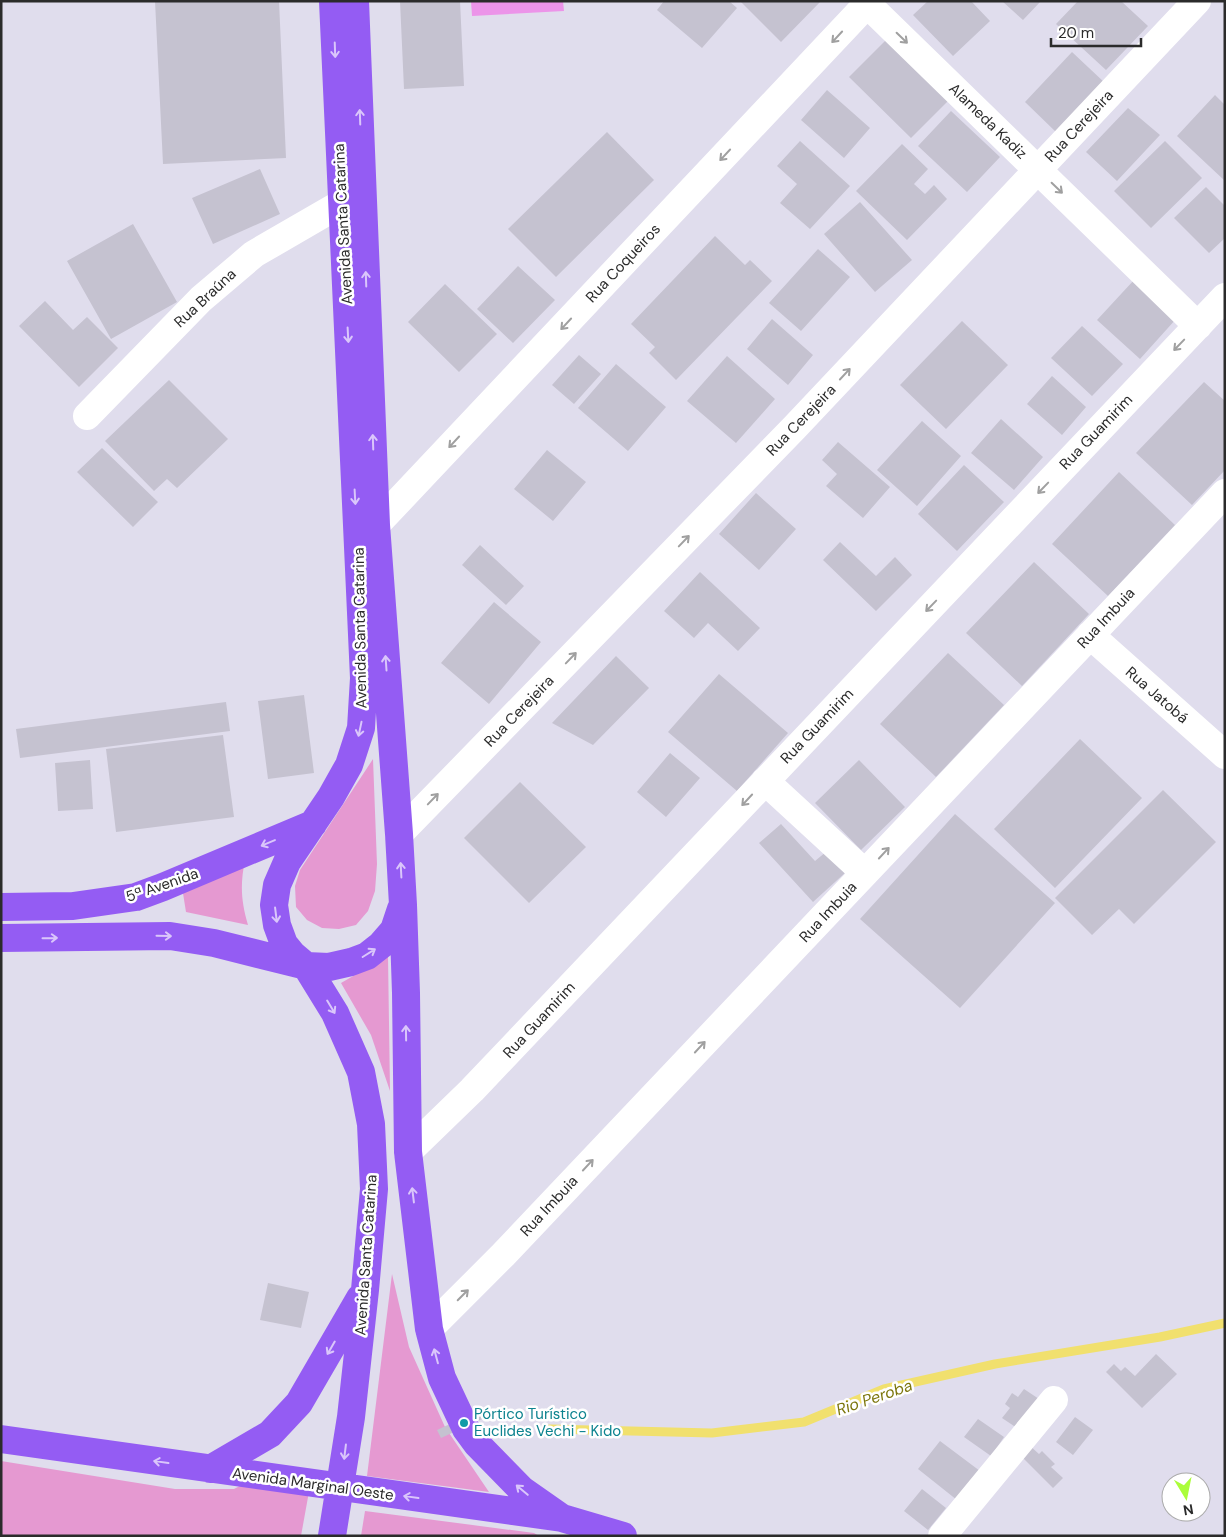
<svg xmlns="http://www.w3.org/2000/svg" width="1226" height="1537" font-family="'DM Sans',sans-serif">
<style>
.green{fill:#e599d1}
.pitch{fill:#ec94e9}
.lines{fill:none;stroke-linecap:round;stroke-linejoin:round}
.stream{stroke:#f1e06e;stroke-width:9}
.building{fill:#c5c2d0}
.minor{stroke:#fff;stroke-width:28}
.major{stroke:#945cf3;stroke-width:28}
.oneway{stroke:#a0a0a0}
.oneway2{stroke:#dac6fb}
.culture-dot{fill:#0f9aa8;stroke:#fff;stroke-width:2}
.labels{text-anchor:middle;stroke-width:5;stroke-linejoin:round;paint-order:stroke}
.street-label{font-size:15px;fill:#2b2b2b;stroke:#fff}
.culture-label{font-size:15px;fill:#0d838f;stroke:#fff;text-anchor:start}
.water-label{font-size:16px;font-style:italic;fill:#7c760c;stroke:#fff}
</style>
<rect width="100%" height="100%" fill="#e0dded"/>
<path class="green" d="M 373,759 L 377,864 L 375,891 L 368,911 L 356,925 L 339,929 L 322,928 L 307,920 L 296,907 L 295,886 L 300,870 Z
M 245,860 C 240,885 241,901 248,925 L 186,912 L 182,887 Z
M 388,956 L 390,1091 L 371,1035 L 341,983 Z
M 392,1274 L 409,1347 L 445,1427 L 489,1492 L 367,1476 Z
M 1,1461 L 175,1489 L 234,1489 L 273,1469 L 312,1475 L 301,1536 L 1,1536 Z
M 365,1511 L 534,1533 L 539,1536 L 361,1536 Z"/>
<path class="pitch" d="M 471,1 L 563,1 L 564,11 L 472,16 Z"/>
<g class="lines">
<path class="stream" d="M 550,1429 L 712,1433 L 804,1422 L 884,1389 L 995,1364 L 1160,1337 L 1225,1323"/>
</g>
<path class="building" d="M 155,1 L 279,1 L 286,158 L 163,164 Z
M 400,1 L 460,1 L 464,86 L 404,89 Z
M 664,1 L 729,1 L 737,8 L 702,48 L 657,10 Z
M 740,1 L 821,1 L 781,42 Z
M 928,1 L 971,1 L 990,21 L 953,56 L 913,15 Z
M 1002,1 L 1041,1 L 1023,20 Z
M 1078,1 L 1121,1 L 1148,26 L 1106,70 L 1056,24 Z
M 886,40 L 948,101 L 911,138 L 849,77 Z
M 1072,52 L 1105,83 L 1057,133 L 1025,102 Z
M 827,90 L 870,128 L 844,158 L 801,120 Z
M 1215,95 L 1225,105 L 1225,181 L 1177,136 Z
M 1128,108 L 1160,135 L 1117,181 L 1086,152 Z
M 951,111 L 1000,157 L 967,192 L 918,146 Z
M 607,132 L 654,180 L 556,277 L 508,229 Z
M 800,141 L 850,186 L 810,229 L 780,203 L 797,184 L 777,166 Z
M 1165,141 L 1202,178 L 1151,228 L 1114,191 Z
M 902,144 L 928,169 L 914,184 L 925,194 L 934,185 L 947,199 L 907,240 L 856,191 Z
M 260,169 L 280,214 L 213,244 L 192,198 Z
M 1206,187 L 1225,206 L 1225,238 L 1209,253 L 1174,218 Z
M 860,202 L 912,260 L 875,292 L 824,234 Z
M 133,224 L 177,302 L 111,339 L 67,261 Z
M 715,236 L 745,265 L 750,260 L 772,281 L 676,380 L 649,353 L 655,347 L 631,324 Z
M 818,249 L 850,277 L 801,331 L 769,303 Z
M 518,266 L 555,300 L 513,343 L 477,309 Z
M 1134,280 L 1176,319 L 1140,359 L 1097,320 Z
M 445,284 L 497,334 L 459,372 L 408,322 Z
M 45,301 L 73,330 L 87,317 L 118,348 L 79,387 L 19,326 Z
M 772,319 L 813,355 L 788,385 L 747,349 Z
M 962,321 L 1008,365 L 946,429 L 900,385 Z
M 1082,326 L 1123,364 L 1092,396 L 1051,358 Z
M 579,355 L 601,374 L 574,404 L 552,385 Z
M 727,356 L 775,399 L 736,443 L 687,401 Z
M 616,364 L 666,407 L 628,451 L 578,408 Z
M 1052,376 L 1086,407 L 1062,435 L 1027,404 Z
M 169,380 L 228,439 L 177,488 L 167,479 L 154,491 L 105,441 Z
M 1204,382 L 1225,401 L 1225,470 L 1192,505 L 1136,453 Z
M 1001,419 L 1043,457 L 1014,490 L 971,453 Z
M 922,421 L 961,456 L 917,506 L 877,470 Z
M 838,442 L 890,487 L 863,518 L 826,486 L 837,474 L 822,460 Z
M 102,448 L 158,502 L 133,527 L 77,472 Z
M 547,450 L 586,482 L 553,521 L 514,489 Z
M 964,465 L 1004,502 L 957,551 L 918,514 Z
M 1119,472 L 1175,525 L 1108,596 L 1052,544 Z
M 756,493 L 796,529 L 759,570 L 719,534 Z
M 840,542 L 876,576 L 895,557 L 912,575 L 876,611 L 823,560 Z
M 480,545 L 524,586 L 506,605 L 462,565 Z
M 1034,562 L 1089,614 L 1022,686 L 966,633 Z
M 700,572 L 760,628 L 738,651 L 708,623 L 694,638 L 664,611 Z
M 494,602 L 541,642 L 489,704 L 441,663 Z
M 948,653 L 1004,705 L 936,777 L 880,724 Z
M 616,656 L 649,688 L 593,745 L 552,723 Z
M 719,674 L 788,733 L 737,791 L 668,732 Z
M 304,695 L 314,773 L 268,779 L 258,701 Z
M 226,702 L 230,731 L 20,758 L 16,729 Z
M 223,735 L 234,817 L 116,832 L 106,749 Z
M 1080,739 L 1142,798 L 1055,888 L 994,829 Z
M 670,753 L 700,778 L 666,817 L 637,792 Z
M 90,760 L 93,809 L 58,811 L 55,763 Z
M 859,760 L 905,807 L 861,850 L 815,803 Z
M 520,782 L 586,847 L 529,903 L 464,838 Z
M 1163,790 L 1216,842 L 1134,924 L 1119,909 L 1092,935 L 1055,898 Z
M 955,814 L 1055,903 L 960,1008 L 860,919 Z
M 781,824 L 815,861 L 827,851 L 846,872 L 813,902 L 759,843 Z
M 268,1283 L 309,1292 L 301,1328 L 260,1320 Z
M 1156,1354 L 1177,1374 L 1142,1408 L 1106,1372 L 1114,1364 L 1121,1371 L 1125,1367 L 1135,1376 Z
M 1024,1389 L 1039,1399 L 1017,1428 L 1002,1418 L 1010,1408 L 1005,1404 L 1012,1393 L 1018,1397 Z
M 487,1407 L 491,1415 L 441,1438 L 437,1430 Z
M 1075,1417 L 1093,1430 L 1073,1455 L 1056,1442 Z
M 978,1419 L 1004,1437 L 991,1456 L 964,1437 Z
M 940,1441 L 980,1471 L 957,1500 L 918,1469 Z
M 1029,1445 L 1039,1454 L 1042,1451 L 1055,1464 L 1051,1467 L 1063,1478 L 1053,1488 L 1020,1455 Z
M 922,1489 L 946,1508 L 928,1530 L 904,1511 Z"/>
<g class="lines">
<path class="minor" d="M 864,1 L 1198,326
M 87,416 L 201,299 L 254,254 L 342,203
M 376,525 L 870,1
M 1090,635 L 1225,755
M 765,781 L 865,873
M 399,834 L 794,428 L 1197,1
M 408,1152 L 472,1090 L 1225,297
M 429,1329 L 503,1255 L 1225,493
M 942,1536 L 1054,1400"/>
<path class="major" d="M 355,1 L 376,525 L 399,834 L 403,905 L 406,993 L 408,1152 L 429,1329 L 442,1378 L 466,1429 L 477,1444 L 522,1490 L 562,1518
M 1,907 L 73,906 L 136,897 L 163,887 L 313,824
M 1,938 L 170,936 L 214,943 L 306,966 L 329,967 L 351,962 L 367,956 L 381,945 L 394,930 L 401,909
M 1,1439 L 562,1518 L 623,1536
M 210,1469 L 270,1434 L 299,1403 L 360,1298
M 332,1536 L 351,1417 L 365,1290 L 374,1189 L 371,1124 L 361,1072 L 335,1013 L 306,966 L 293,955 L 284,944 L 277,925 L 274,905 L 277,885 L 287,862 L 331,797 L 349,765 L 361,728 L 364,678 L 333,1"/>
</g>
<defs><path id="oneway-shaft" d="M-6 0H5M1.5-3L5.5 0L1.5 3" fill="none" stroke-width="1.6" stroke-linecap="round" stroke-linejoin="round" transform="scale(1.25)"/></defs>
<g class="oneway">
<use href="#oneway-shaft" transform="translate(837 37) rotate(133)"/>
<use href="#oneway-shaft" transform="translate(902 38) rotate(44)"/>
<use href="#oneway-shaft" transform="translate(725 155) rotate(133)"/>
<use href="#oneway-shaft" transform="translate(1057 188) rotate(44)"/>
<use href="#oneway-shaft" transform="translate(566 324) rotate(133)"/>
<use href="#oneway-shaft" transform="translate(1179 345) rotate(134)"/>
<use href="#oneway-shaft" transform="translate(845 374) rotate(-47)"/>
<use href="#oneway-shaft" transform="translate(454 442) rotate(133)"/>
<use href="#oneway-shaft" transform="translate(1043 488) rotate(134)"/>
<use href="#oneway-shaft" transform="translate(684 541) rotate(-46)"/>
<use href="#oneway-shaft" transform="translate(931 606) rotate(134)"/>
<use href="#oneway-shaft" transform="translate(571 658) rotate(-46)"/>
<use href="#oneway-shaft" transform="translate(433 799) rotate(-46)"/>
<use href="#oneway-shaft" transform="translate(747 800) rotate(133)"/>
<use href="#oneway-shaft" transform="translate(884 853) rotate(-47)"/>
<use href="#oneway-shaft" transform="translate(700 1047) rotate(-47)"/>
<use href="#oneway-shaft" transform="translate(588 1165) rotate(-47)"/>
<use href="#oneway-shaft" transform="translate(463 1295) rotate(-45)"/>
</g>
<g class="oneway2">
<use href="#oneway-shaft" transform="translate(335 50) rotate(88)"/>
<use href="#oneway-shaft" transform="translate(360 117) rotate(-92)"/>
<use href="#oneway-shaft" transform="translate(366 279) rotate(-92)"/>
<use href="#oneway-shaft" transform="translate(348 335) rotate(87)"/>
<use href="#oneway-shaft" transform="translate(373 442) rotate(-92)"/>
<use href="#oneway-shaft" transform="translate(355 497) rotate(87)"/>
<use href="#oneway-shaft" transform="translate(386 663) rotate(-94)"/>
<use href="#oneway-shaft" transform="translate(360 729) rotate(102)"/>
<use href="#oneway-shaft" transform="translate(268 843) rotate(157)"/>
<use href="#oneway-shaft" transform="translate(401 870) rotate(-93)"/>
<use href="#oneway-shaft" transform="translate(276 915) rotate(83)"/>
<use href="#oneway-shaft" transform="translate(164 936) rotate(1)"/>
<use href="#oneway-shaft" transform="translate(50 938) rotate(-1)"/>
<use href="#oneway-shaft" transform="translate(369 953) rotate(-32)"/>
<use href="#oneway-shaft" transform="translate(331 1007) rotate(59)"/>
<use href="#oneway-shaft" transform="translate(406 1033) rotate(-91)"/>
<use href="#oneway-shaft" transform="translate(413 1195) rotate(-97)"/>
<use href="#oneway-shaft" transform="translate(331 1348) rotate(120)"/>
<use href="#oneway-shaft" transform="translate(436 1356) rotate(-105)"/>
<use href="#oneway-shaft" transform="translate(345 1452) rotate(97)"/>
<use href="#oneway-shaft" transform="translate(161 1462) rotate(-172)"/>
<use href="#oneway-shaft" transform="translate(522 1490) rotate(-140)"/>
<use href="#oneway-shaft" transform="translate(411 1497) rotate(-172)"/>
</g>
<circle class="culture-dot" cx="464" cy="1423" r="5"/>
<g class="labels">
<g class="street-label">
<text transform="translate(988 121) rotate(44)" y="5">Alameda Kadiz</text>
<text transform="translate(1079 126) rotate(-47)" y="5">Rua Cerejeira</text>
<text transform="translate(343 224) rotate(-93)" y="5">Avenida Santa Catarina</text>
<text transform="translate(623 263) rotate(-47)" y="5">Rua Coqueiros</text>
<text transform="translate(205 298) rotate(-43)" y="5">Rua Braúna</text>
<text transform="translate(801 420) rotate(-46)" y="5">Rua Cerejeira</text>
<text transform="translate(1096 432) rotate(-46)" y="5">Rua Guamirim</text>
<text transform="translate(1106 618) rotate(-47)" y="5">Rua Imbuia</text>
<text transform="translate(360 628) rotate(-91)" y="5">Avenida Santa Catarina</text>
<text transform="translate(1157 695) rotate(41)" y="5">Rua Jatobá</text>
<text transform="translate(519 711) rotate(-46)" y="5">Rua Cerejeira</text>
<text transform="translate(817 726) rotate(-46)" y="5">Rua Guamirim</text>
<text transform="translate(162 885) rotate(-19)" y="5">5ª Avenida</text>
<text transform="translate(828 912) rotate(-47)" y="5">Rua Imbuia</text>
<text transform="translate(539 1020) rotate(-47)" y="5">Rua Guamirim</text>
<text transform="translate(549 1206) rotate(-47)" y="5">Rua Imbuia</text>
<text transform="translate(366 1255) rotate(-86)" y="5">Avenida Santa Catarina</text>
<text transform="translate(313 1484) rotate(8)" y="5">Avenida Marginal Oeste</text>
</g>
<g class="culture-label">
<text x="474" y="1419">Pórtico Turístico<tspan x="474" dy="17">Euclides Vechi - Kido</tspan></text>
</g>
<g class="water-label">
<text transform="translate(874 1397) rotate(-19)" y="6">Rio Peroba</text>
</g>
</g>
<rect width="1226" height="1537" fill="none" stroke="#2b2b2b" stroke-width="5"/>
<g transform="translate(1186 1497) rotate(170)"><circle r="24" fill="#ffffff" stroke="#aaaaaa"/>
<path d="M0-4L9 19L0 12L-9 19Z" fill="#abfd3a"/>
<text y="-8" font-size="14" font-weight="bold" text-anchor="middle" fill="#2b2b2b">N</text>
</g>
<path d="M1051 38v8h90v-8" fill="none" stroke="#2b2b2b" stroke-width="2.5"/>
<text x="1058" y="38" font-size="15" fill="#2b2b2b" stroke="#ffffff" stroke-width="4" paint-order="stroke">20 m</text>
</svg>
